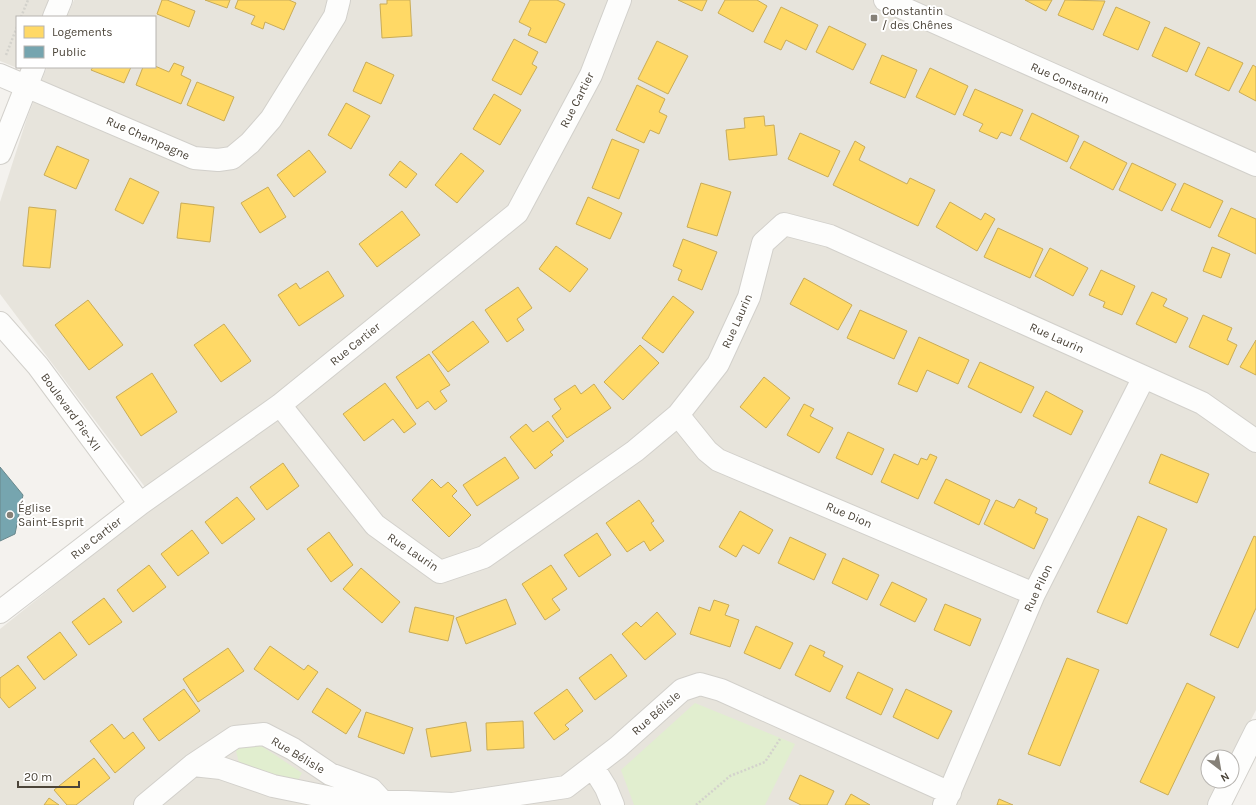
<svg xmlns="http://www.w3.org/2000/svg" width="1256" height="805" font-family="Karla,sans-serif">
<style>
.residential{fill:#e7e4dc}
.green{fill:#e1eecf}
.homes{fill:#ffd966;stroke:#c9ac58}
.public{fill:#76a5af;stroke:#69888c}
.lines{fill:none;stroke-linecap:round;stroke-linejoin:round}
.minor-casing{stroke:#d2d0cb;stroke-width:24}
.path{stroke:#d3d2cc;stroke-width:2.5;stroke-dasharray:2 2;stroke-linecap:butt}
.minor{stroke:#fdfdfc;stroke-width:22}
.poi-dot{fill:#868178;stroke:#fff;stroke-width:1.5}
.labels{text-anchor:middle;stroke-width:4;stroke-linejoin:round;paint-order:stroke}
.poi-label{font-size:12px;fill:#4b4439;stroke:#fff;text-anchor:start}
.street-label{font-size:12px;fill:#4b4439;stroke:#fff}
</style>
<rect width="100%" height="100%" fill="#f4f2ee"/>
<path class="residential" d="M 0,0 L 49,0 L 43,17 L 17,17 L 17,67 L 24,67 L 22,70 L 0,61 Z
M 74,0 L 1256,0 L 1256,710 L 1232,757 L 1208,757 L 1208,781 L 1220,781 L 1207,805 L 0,805 L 0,629 L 157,503 L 0,294 L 0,202 L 27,118 L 47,67 L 155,67 L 155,17 L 67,17 Z"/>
<path class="green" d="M 695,703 L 795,744 L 765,805 L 634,805 L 621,770 Z
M 246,743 L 260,745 L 302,773 L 298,780 L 255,774 L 239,763 L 236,751 Z"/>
<path class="homes" d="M 162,0 L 167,0 L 195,11 L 189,27 L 157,14 Z
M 205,0 L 230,0 L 227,8 Z
M 238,0 L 289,0 L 296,3 L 284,30 L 265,22 L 263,29 L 251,24 L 255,16 L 235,8 Z
M 387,0 L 410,0 L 412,36 L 382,38 L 380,4 L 387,4 Z
M 530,0 L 557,0 L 565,4 L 546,43 L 528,35 L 531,28 L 519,22 Z
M 678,0 L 707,0 L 702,11 Z
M 725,0 L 757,0 L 767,6 L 753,32 L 718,13 Z
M 1025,0 L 1052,0 L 1046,11 Z
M 1065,0 L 1105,1 L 1093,30 L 1058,15 Z
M 781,7 L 818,25 L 806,50 L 786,40 L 781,50 L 764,42 Z
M 1116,7 L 1150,22 L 1138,50 L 1103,35 Z
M 829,26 L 866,44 L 853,70 L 816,52 Z
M 1165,27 L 1200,43 L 1187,72 L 1152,56 Z
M 514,39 L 538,52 L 532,64 L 537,67 L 521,95 L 492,80 Z
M 657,41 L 688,56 L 668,94 L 638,79 Z
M 1208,47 L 1243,63 L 1229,91 L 1195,75 Z
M 882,55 L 917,70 L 905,98 L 870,83 Z
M 366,62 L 394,75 L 381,104 L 353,91 Z
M 174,63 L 184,67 L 181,75 L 191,80 L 181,104 L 136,85 L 143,67 L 155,66 L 169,72 Z
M 1253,65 L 1256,67 L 1256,101 L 1239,92 Z
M 93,67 L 131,67 L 124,83 L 91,70 Z
M 930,68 L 968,86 L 955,115 L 916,97 Z
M 197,82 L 234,97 L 224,121 L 187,105 Z
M 637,85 L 665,99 L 659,112 L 667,116 L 659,134 L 650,130 L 644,143 L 616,130 Z
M 975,89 L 1023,110 L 1011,136 L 1001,132 L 997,139 L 979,131 L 983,124 L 963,115 Z
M 494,94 L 521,110 L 500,145 L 473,129 Z
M 346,103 L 370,116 L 351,149 L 328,135 Z
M 1032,113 L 1079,136 L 1067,162 L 1020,139 Z
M 764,116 L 765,126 L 774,125 L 777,155 L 729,160 L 726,130 L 745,128 L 744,118 Z
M 800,133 L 840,151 L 828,177 L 788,159 Z
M 612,139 L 639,150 L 619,199 L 592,188 Z
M 855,141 L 865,147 L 859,160 L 907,184 L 910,178 L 935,190 L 918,226 L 833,185 Z
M 1084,141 L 1127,163 L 1113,190 L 1070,168 Z
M 57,146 L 89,160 L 76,189 L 44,175 Z
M 309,150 L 326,172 L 294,197 L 277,175 Z
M 461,153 L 484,171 L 457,203 L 435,185 Z
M 400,161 L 417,174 L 406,188 L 389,175 Z
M 1132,163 L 1176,184 L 1162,211 L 1119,190 Z
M 130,178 L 159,192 L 143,224 L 115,210 Z
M 701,183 L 731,192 L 717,236 L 687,227 Z
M 1184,183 L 1223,201 L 1210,228 L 1171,210 Z
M 268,187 L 286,217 L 260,233 L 241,203 Z
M 588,197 L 622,213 L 610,239 L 576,224 Z
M 950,202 L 981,220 L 985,213 L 995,219 L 977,251 L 936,227 Z
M 181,203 L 214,207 L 210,242 L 177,238 Z
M 29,207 L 56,210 L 50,268 L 23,266 Z
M 1231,208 L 1256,219 L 1256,254 L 1218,236 Z
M 402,211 L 420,235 L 377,267 L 359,244 Z
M 998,228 L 1043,249 L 1030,278 L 984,257 Z
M 683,239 L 717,252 L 702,290 L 678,280 L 682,270 L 673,266 Z
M 556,246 L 588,269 L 570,292 L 539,269 Z
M 1212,247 L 1230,254 L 1221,278 L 1203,271 Z
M 1050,248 L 1088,268 L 1073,296 L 1035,276 Z
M 1101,270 L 1135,286 L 1122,315 L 1103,307 L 1105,302 L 1089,295 Z
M 328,271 L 344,296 L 299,326 L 278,295 L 296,283 L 300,289 Z
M 804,278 L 852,305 L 838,330 L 790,304 Z
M 518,287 L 532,308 L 517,319 L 524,330 L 507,342 L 485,310 Z
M 1152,292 L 1167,299 L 1163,306 L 1188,318 L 1176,343 L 1136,324 Z
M 673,296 L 694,312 L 663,353 L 642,338 Z
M 88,300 L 123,345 L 89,370 L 55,325 Z
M 860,310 L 907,331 L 894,359 L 847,338 Z
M 1203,315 L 1232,328 L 1227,340 L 1237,345 L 1228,365 L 1189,347 Z
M 473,321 L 489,342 L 448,372 L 432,352 Z
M 224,324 L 251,361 L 221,382 L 194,345 Z
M 919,337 L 969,360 L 958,384 L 927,370 L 917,392 L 898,384 Z
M 1256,340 L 1256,375 L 1240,367 Z
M 640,345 L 659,363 L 623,400 L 604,382 Z
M 429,354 L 450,385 L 440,391 L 447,401 L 435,410 L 428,401 L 417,409 L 396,377 Z
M 980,362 L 1034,387 L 1021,413 L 968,387 Z
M 152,373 L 177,412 L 141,436 L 116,397 Z
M 764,377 L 790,398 L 766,428 L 740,407 Z
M 385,383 L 416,424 L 404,433 L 393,419 L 364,441 L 343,414 Z
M 594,384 L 611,408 L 567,438 L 552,416 L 561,409 L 554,399 L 575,385 L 581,394 Z
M 1046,391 L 1083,411 L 1071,435 L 1033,416 Z
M 804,404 L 814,409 L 810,416 L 833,428 L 819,453 L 787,435 Z
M 548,421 L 564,441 L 550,452 L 553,455 L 535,469 L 510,437 L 526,424 L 533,432 Z
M 848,432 L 884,449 L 872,475 L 836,458 Z
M 894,454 L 918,465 L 921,458 L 927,460 L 930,454 L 937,457 L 918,499 L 881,482 Z
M 1161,454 L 1209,474 L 1197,503 L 1149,483 Z
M 505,457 L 519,478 L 477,506 L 463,485 Z
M 283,463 L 299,486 L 267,510 L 250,487 Z
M 432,479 L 441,488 L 448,482 L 457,491 L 452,496 L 471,515 L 449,537 L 412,500 Z
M 946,479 L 990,500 L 979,525 L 934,503 Z
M 237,497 L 255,519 L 222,544 L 205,522 Z
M 1019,499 L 1037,508 L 1035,513 L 1048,519 L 1034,549 L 984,524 L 996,500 L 1014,508 Z
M 639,500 L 654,521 L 651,523 L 664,541 L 650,551 L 644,541 L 627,552 L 606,523 Z
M 740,511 L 773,530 L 759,554 L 743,545 L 736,557 L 719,547 Z
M 1138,516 L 1167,529 L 1127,624 L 1097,612 Z
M 192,530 L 209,553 L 178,576 L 161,554 Z
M 329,532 L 353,565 L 331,582 L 307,549 Z
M 597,533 L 611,555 L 579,577 L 564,555 Z
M 1254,536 L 1256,537 L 1256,608 L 1238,648 L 1210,635 Z
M 790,537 L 826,554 L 814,580 L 778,563 Z
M 843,558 L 879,575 L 867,600 L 832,583 Z
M 149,565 L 166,587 L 133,612 L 117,590 Z
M 551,565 L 567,589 L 552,599 L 560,610 L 545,620 L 522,584 Z
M 361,568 L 400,602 L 382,623 L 343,589 Z
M 892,582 L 927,599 L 915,622 L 880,605 Z
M 104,598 L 122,622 L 89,645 L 72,622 Z
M 506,599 L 516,624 L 466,644 L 456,618 Z
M 714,600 L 729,605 L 725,615 L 739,620 L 730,647 L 690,634 L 699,607 L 710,611 Z
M 945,604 L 981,619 L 970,646 L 934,630 Z
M 415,607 L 454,616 L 448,641 L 409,632 Z
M 657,612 L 676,634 L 645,660 L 622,634 L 636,622 L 641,627 Z
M 756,626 L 793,643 L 780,669 L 744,653 Z
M 60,632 L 77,655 L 44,680 L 27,657 Z
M 810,645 L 825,652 L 823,656 L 843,666 L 830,692 L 795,675 Z
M 270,646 L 304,670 L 308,665 L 318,672 L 298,700 L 254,669 Z
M 228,648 L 244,671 L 198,702 L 183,679 Z
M 611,654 L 627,676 L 595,700 L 579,678 Z
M 1067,658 L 1099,670 L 1060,766 L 1028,754 Z
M 18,665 L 36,688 L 9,708 L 0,697 L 0,678 Z
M 858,672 L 893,689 L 881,715 L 846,698 Z
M 1187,683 L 1215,697 L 1168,795 L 1140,782 Z
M 327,688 L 361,710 L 346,734 L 312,712 Z
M 184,689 L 200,711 L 159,741 L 143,719 Z
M 567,689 L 583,711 L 565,725 L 569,729 L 554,740 L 534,713 Z
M 906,689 L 952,711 L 938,739 L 893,717 Z
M 366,712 L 413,728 L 404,754 L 358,737 Z
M 523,721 L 524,748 L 487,750 L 486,723 Z
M 466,722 L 471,751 L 431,757 L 426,729 Z
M 112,724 L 124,739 L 133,732 L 145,748 L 115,773 L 90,741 Z
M 94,758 L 110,778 L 76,805 L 67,805 L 54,790 Z
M 800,775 L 834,791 L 827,805 L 801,805 L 789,799 Z
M 851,794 L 870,805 L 845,805 Z
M 49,798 L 59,805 L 44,805 Z
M 999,799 L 1013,805 L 997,805 Z"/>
<path class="public" d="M 0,467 L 23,495 L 15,534 L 0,541 Z"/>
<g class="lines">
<defs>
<path id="minor" d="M 885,0 L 1256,165
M 54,17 L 61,0
M 0,75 L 194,158 L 218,160 L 232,158 L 250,143 L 271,119 L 335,16 L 339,0
M 0,153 L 34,67
M 0,323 L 38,366 L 140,504
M 280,405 L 375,525 L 440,572 L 484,557 L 635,451 L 678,415 L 718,364 L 749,297 L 763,243 L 784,224 L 830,236 L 1202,403 L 1256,441
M 678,415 L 707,451 L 718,460 L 1034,594
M 0,612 L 140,504 L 280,405 L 517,213 L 591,75 L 620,0
M 193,765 L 221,768 L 273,786 L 337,799 L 453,804 L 566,787 L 618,747 L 682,690 L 700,684 L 721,690 L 950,793
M 593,767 L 606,788 L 613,805
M 1232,779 L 1256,731
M 145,805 L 193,765 L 235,737 L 264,734 L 293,749 L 330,774 L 371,789 L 381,800
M 944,805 L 1034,594 L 1144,377
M 1219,805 L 1231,781"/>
</defs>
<use href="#minor" class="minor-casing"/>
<path class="path" d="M 21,17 L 28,0
M 6,55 L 17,27
M 696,805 L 730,776 L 765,762 L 780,739"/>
<use href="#minor" class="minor"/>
</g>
<g class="poi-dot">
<rect x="870" y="14" width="8" height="8" rx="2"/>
<circle cx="10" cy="515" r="4"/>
</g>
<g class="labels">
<g class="poi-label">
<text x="882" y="15">Constantin<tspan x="882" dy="14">/ des Chênes</tspan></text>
<text x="18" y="512">Église<tspan x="18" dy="14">Saint-Esprit</tspan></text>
</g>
<g class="street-label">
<text transform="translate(1070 83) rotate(24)" y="4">Rue Constantin</text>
<text transform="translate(577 100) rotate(-63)" y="4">Rue Cartier</text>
<text transform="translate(148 138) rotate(24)" y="4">Rue Champagne</text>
<text transform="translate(737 321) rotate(-66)" y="4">Rue Laurin</text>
<text transform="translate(1057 338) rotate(24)" y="4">Rue Laurin</text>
<text transform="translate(355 344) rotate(-39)" y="4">Rue Cartier</text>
<text transform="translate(71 412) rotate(54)" y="4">Boulevard Pie-XII</text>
<text transform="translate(849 515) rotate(23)" y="4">Rue Dion</text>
<text transform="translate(96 538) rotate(-38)" y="4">Rue Cartier</text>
<text transform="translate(413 552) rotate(34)" y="4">Rue Laurin</text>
<text transform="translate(1038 588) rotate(-65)" y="4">Rue Pilon</text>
<text transform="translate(656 713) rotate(-41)" y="4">Rue Bélisle</text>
<text transform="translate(298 755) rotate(31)" y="4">Rue Bélisle</text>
</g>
</g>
<rect x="16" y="16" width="140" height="52" fill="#ffffff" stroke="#b7b4b0"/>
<rect x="24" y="26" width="20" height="12" fill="#ffd966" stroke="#b7b4b0"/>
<text x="52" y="36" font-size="12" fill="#4b4439">Logements</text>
<rect x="24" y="46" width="20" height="12" fill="#76a5af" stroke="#b7b4b0"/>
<text x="52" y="56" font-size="12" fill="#4b4439">Public</text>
<g transform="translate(1220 769) rotate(149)"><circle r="19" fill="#ffffff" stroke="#b7b4b0"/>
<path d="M0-3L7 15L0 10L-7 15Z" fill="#868178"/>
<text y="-6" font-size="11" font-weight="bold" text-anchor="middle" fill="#4b4439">N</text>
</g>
<path d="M18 781v6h61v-6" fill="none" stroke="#4b4439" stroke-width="2"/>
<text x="24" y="781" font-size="12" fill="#4b4439" stroke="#ffffff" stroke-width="3" paint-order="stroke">20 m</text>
</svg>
